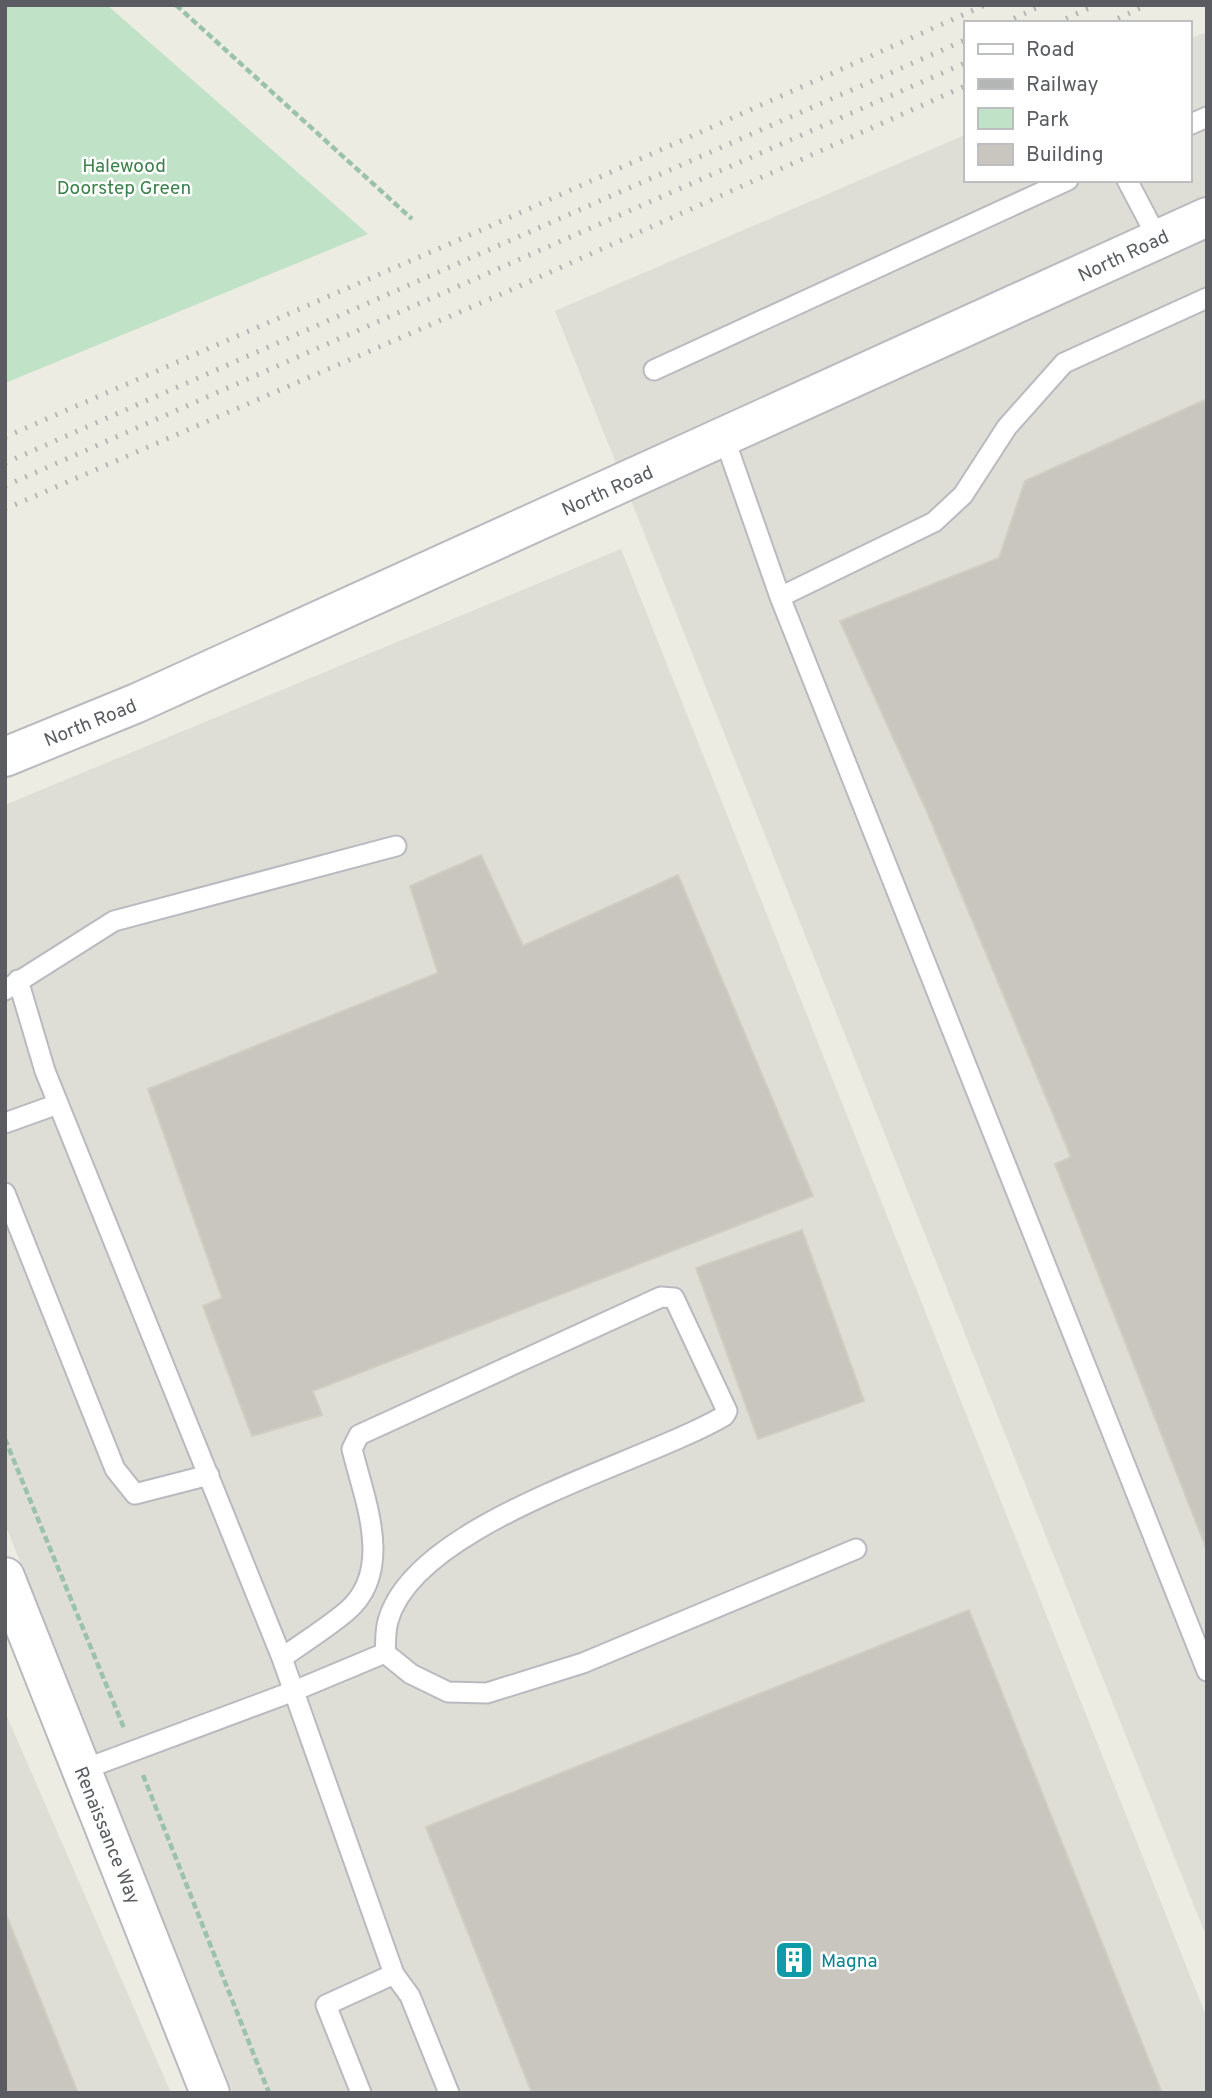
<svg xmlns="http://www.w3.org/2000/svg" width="1212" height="2098" font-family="Overpass,sans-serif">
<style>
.industrial{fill:#deddd6}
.green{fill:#c0e2c6}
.building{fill:#c8c6bf;stroke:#d0cec1;stroke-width:2}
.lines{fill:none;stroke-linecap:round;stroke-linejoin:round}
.lane-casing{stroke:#b9bac0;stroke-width:23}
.street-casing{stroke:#b9bac0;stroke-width:42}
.secondary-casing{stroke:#b7b9bf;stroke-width:42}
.path{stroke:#9ac2ad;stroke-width:4.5;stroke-dasharray:7 3.5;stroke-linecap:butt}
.lane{stroke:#fff;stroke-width:19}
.street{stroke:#fff;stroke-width:38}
.secondary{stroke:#fff;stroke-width:38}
.rail{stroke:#b4b5b5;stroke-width:5;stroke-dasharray:2 9;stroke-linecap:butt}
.labels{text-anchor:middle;stroke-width:5;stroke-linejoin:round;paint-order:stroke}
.park-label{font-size:19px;fill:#3a814a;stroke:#fff}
.street-label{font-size:19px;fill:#5a5c62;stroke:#fff}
.culture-label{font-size:19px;fill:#0d838f;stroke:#fff;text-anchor:start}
</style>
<rect width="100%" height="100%" fill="#ecece2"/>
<path class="industrial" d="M 1207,32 L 1207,1938 L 555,311 L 965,135 L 965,180 L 1189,180 L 1189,39 Z
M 621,549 L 1207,2018 L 1207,2093 L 233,2093 L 5,1524 L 5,805 Z
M 5,1712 L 171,2093 L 5,2093 Z"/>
<path class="green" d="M 5,5 L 107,5 L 368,234 L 5,383 Z"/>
<path class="building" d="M 1207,399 L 1207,1550 L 1055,1164 L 1071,1157 L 928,814 L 840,621 L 999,558 L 1025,481 Z
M 481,855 L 523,946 L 678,875 L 813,1196 L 313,1391 L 322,1415 L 252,1436 L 203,1306 L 222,1298 L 148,1089 L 438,973 L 410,886 Z
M 802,1230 L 864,1401 L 758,1439 L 696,1268 Z
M 969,1610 L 1162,2093 L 532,2093 L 426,1827 Z
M 5,1912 L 78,2093 L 5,2093 Z"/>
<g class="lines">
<defs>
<path id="lane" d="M 1189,125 L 1207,117
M 1127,180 L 1158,239
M 654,370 L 1068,180
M 724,437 L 780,597 L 1207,1671
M 780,597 L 934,522 L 963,495 L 1007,427 L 1064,363 L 1207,298
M 18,980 L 45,1071 L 282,1658 L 394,1974 L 410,1996 L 449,2093
M 5,990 L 114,921 L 396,846
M 5,1123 L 58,1104
M 5,1193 L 115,1469 L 135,1494 L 209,1475
M 385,1653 L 411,1674 L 448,1692 L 487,1693 L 583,1663 L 856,1549
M 282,1658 C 304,1642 327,1628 347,1611 C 395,1570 364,1499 352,1449 L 359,1435 L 661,1297 L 674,1298 L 727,1411 L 724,1416 C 640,1465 415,1522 388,1621 C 385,1631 386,1643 385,1653
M 82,1770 L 294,1691 L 385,1653
M 361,2093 L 326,2005 L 394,1974"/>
<path id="street" d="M 5,757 L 137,703 L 1207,217"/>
<path id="secondary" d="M 5,1577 L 210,2093"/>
</defs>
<use href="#lane" class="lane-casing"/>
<use href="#street" class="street-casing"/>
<use href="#secondary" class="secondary-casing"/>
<path class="path" d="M 176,5 L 412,219
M 5,1439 L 124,1728
M 143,1775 L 269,2093"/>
<use href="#lane" class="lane"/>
<use href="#street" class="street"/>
<use href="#secondary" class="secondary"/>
<path class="rail" d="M 1004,23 L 1043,5
M 1056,23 L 1096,5
M 1108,23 L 1147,5
M 5,437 L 479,231 L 985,5
M 5,463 L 965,40
M 5,486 L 965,63
M 5,509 L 506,292 L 965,86"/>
</g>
<defs>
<symbol id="building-square" viewBox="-11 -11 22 22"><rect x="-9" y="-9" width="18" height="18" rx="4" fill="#0f9aa8" stroke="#fff"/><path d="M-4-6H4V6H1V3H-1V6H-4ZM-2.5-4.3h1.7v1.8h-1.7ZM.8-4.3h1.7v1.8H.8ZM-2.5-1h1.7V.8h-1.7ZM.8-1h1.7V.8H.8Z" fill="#fff"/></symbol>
</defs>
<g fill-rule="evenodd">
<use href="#building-square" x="772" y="1938" width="44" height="44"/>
</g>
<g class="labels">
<g class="park-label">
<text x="124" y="172">Halewood<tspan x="124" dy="22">Doorstep Green</tspan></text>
</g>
<g class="street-label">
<text transform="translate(1123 255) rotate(-25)" y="7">North Road</text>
<text transform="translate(607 490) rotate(-24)" y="7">North Road</text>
<text transform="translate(90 722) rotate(-22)" y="7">North Road</text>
<text transform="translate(108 1835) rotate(68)" y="7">Renaissance Way</text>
</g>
<g class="culture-label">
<text x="821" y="1967">Magna</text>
</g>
</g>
<rect width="1212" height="2098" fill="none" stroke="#5a5c62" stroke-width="14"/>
<rect x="964" y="21" width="228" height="161" fill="#ffffff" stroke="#bdbec0" stroke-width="2"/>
<rect x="978" y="44" width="35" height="10" fill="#ffffff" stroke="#bdbec0" stroke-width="2"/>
<text x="1026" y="56" font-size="21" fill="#5a5c62">Road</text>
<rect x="978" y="79" width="35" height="10" fill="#b4b5b5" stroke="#bdbec0" stroke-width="2"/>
<text x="1026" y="91" font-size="21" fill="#5a5c62">Railway</text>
<rect x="978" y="108" width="35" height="21" fill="#c0e2c6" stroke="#bdbec0" stroke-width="2"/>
<text x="1026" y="126" font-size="21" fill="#5a5c62">Park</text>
<rect x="978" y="144" width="35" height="21" fill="#c8c6bf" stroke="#bdbec0" stroke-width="2"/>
<text x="1026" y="161" font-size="21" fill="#5a5c62">Building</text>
</svg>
